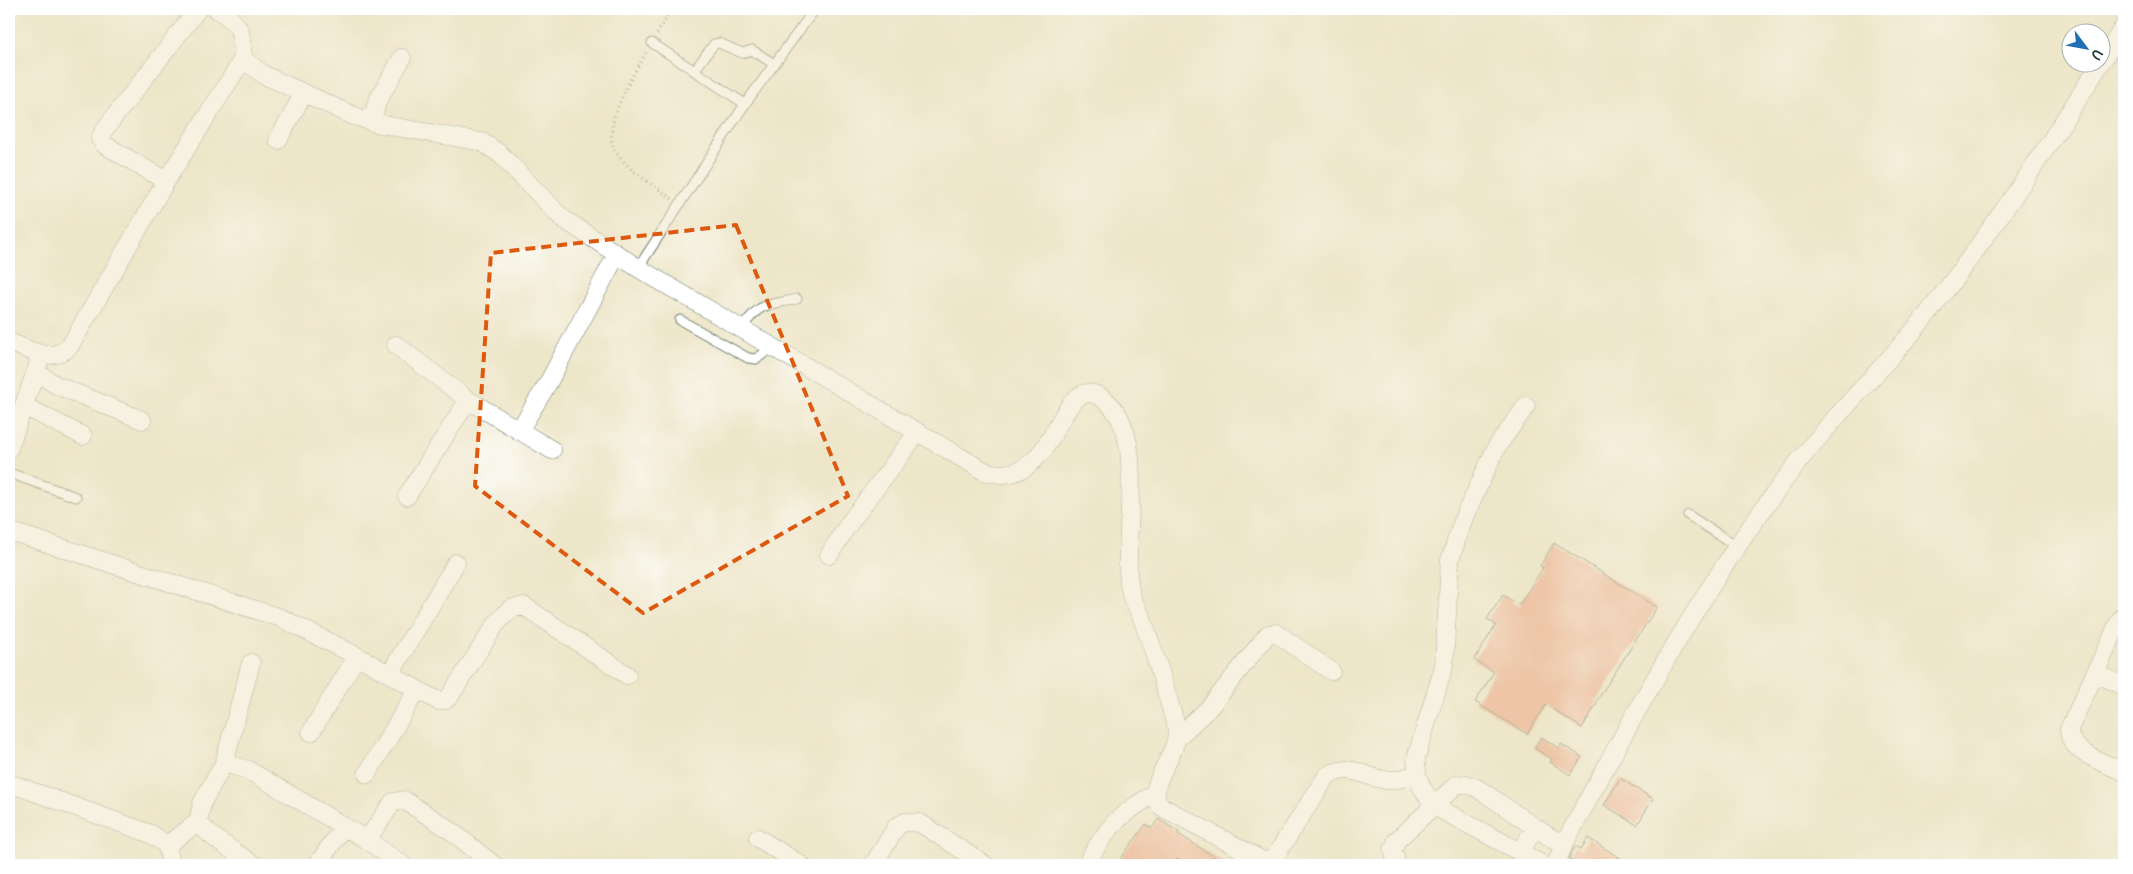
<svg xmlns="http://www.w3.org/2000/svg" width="2133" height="874" font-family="Pangolin,sans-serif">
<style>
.building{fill:#ed9f7f}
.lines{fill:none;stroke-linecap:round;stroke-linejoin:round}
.lane-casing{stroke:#677868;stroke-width:11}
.street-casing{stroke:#677868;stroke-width:19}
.path{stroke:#677868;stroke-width:3;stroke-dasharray:1 4;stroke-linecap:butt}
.lane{stroke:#fff;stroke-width:9}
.street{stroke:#fff;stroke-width:18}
.marked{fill:none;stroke:#de580e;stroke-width:4;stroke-dasharray:10 6;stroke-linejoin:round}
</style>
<rect width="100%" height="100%" fill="#fff"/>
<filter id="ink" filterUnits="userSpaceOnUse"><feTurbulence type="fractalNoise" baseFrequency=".02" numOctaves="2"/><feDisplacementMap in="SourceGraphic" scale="10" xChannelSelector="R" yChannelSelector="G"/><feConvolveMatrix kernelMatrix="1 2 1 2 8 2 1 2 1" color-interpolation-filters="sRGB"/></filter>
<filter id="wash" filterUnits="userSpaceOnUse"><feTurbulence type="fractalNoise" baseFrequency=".0096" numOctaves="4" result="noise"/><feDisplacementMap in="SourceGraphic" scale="20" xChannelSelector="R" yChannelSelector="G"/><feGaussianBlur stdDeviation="1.12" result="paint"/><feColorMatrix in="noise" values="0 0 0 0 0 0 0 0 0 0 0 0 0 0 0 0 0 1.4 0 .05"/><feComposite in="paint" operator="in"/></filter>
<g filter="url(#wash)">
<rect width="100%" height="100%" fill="#eee6c9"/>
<g id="blocks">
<path class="building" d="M 1554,543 L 1657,607 L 1596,702 L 1597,703 L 1582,728 L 1546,705 L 1527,734 L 1475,702 L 1494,672 L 1474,660 L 1496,625 L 1487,619 L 1503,595 L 1519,605 L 1543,568 L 1540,566 Z
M 1541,737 L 1559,748 L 1561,744 L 1582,757 L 1570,775 L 1550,762 L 1552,759 L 1534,748 Z
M 1620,778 L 1653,799 L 1637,825 L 1604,805 Z
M 1158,819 L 1179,832 L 1178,834 L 1228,865 L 1188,865 L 1177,859 L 1173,865 L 1116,865 L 1146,824 L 1152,828 Z
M 1588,838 L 1631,865 L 1579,865 L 1569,859 L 1575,846 L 1581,849 Z"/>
</g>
</g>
<g filter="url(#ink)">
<use href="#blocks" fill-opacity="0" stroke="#677868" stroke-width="1"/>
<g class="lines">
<defs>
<path id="lane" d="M 652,43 L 745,104
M 694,71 L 714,44 L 719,43 L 742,53 L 752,50 L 774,64
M 638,268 L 745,104 L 815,9
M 680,320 L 748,358 L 756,359 L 773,347
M 742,328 C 761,301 766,306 797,299
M 9,473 L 76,497
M 1688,515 L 1738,547"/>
<path id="street" d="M 217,9 C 241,24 242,31 243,59 L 264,75 L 354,116 L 379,124 L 482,142 L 500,154 L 562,218 L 638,268 L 984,471 C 1060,495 1056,367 1102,398 C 1153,432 1118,543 1131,594 C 1133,603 1139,610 1142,618 C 1155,654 1167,693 1177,730 C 1179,756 1141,789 1162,807 L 1271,865
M 372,122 L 377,102 L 402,58
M 278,140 L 304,93
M 166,181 L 105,145 L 100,139 L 104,130 L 198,9
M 9,342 C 29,349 52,365 70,346 L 166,181 L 243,59
M 396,345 L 468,400 L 552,450
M 36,372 L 56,385 L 142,420
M 24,406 L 83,436
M 1526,406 L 1496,448 L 1464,517 L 1450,560 L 1444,666 L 1416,758 L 1417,774 L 1421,786 L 1434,806 L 1520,852 L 1535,828
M 519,431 L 548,383 L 617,254
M 9,448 L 39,362
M 407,496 L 468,400
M 9,531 L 281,618 L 357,656 L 438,701 L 446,700 L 450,696 L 496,624 L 510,609 L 524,606 L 627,675
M 829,555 L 848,525 L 917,433
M 2124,615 L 2120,620 L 2069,729 C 2068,753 2106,763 2124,772
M 2095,673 L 2124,686
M 390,674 L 456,563
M 311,732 L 357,656
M 1178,737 L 1209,708 L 1268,634 L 1276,633 L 1331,671
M 224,763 L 251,663
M 367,774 L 417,690
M 9,783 L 151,834 L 167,845 L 171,865
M 198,822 L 202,803 L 224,763 L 248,770 L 367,840 L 403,865
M 758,838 L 801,865
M 367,840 L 393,802 L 404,800 L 450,830 L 494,865
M 167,845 L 198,822 C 209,837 237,853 254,865
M 1520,852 L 1543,865
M 1270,864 L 1327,776 C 1353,762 1361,777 1386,780 C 1397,781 1407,777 1417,774
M 317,865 L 344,826
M 873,865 L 897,826 L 905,822 L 920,823 L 985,865
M 1086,865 C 1108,826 1116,817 1154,794
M 1397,865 L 1393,850 L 1397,840 L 1456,785 L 1466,784 L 1477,788 L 1563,846
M 1556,865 L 1563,846 C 1632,718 1701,589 1789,474 C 1833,415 1888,365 1933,307 C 2002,218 2064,122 2124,26"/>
</defs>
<use href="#lane" class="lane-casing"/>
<use href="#street" class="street-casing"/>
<path class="path" d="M 657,34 L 672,9
M 646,53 C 634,72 602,126 614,149 C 623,167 655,186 672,199"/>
<use href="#lane" class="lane"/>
<use href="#street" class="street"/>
</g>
</g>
<path d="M0 0H2133V874H0ZM 736,225 L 848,496 L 643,613 L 475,486 L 491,253 Z" fill="#eee6c9" fill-opacity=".55" fill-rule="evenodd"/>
<path class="marked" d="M 736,225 L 848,496 L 643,613 L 475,486 L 491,253 Z"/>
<rect width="2133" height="874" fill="none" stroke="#fff" stroke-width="30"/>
<g transform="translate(2086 48) rotate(122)"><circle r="24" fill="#ffffff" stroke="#a5b1ae"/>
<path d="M0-4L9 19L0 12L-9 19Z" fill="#1f6fb2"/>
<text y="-8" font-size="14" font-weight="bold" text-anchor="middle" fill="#1f3d34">U</text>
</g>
</svg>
